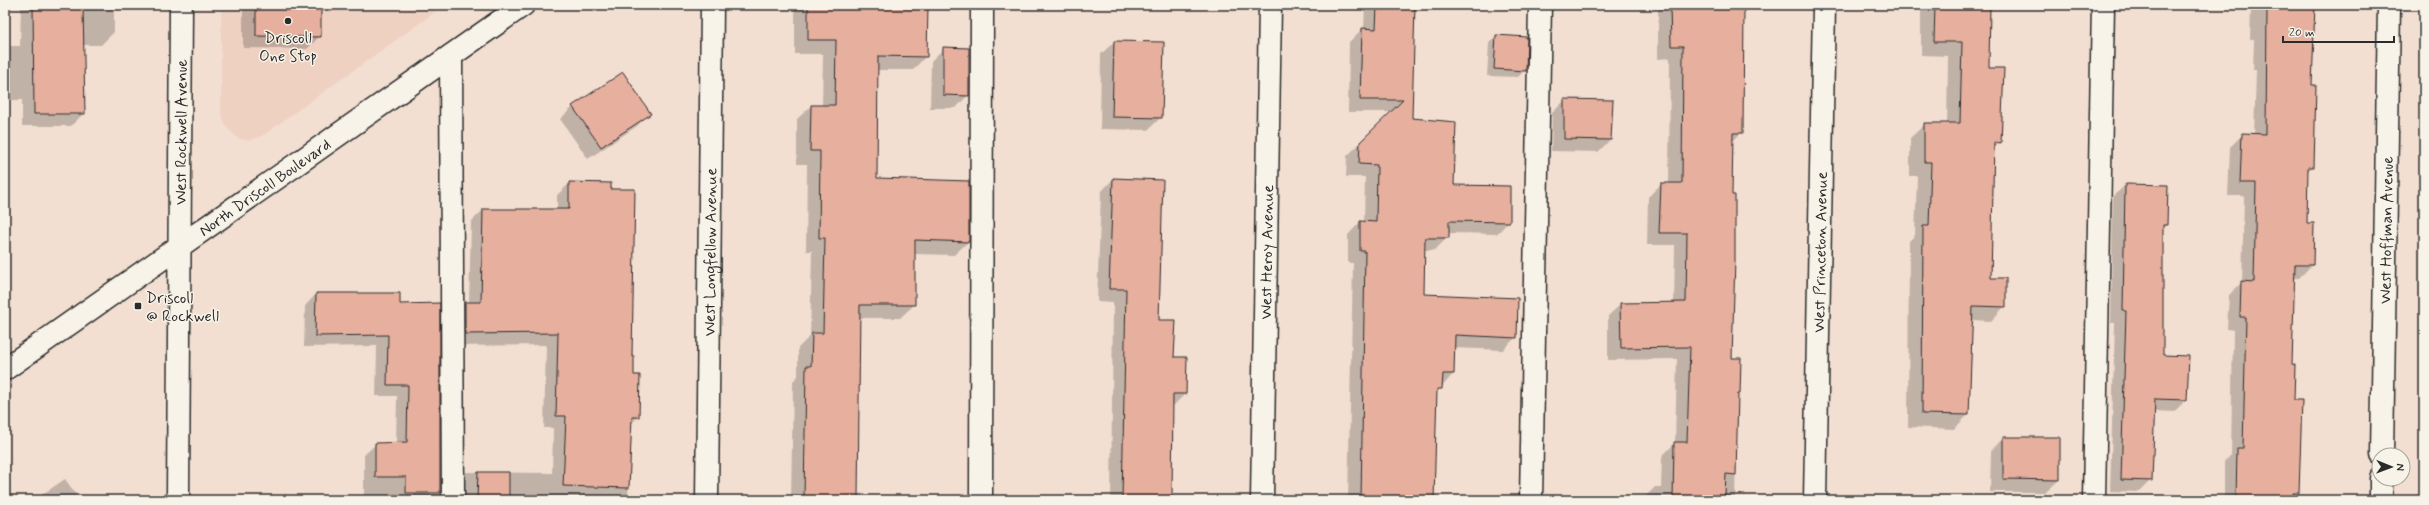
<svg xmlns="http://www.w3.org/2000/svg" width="2429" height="505" font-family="Mynerve,sans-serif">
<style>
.built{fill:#efd1c2}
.shadow{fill:#0003}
.building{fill:#e7af9e;stroke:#2b2b2b}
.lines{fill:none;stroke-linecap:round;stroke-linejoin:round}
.minor-casing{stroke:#2b2b2b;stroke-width:25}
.major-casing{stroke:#2b2b2b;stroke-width:25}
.minor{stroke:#f7f3e8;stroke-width:22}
.major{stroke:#f7f3e8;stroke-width:22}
.poi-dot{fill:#2b2b2b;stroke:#f7f3e8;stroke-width:1.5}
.labels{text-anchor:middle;stroke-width:3;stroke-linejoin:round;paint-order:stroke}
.poi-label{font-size:16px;fill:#2b2b2b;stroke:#f7f3e8}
.street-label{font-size:16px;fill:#2b2b2b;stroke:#f7f3e8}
</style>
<rect width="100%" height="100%" fill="#f2dfd2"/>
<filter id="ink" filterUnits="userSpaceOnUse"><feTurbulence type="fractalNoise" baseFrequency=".025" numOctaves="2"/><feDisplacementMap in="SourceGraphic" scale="8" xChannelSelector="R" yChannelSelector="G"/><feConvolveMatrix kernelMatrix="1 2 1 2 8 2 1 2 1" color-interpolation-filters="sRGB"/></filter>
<g filter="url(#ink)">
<path class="built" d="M 221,5 L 445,5 L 262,136 L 249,141 L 237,138 L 227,128 L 221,114 Z"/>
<path class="shadow" d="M 21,5 L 114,5 L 114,32 L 101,45 L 83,45 L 84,113 L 71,126 L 22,126 L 22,100 L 5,100 L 5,46 L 20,46 Z
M 243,5 L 320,5 L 320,36 L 307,49 L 243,48 Z
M 795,5 L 927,5 L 926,56 L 913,70 L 877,70 L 876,179 L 968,242 L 954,255 L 914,254 L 914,305 L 900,318 L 859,318 L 857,500 L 791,500 L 793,381 L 798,376 L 798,348 L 810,336 L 812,251 L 806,251 L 807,164 L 797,164 L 797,119 L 811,106 L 822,106 L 823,54 L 795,54 Z
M 1365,5 L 1414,5 L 1411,119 L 1453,186 L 1509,221 L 1497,234 L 1448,233 L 1448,237 L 1435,250 L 1423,250 L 1423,295 L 1516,337 L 1503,350 L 1454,348 L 1453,374 L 1436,394 L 1433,500 L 1348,500 L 1353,263 L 1348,263 L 1348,235 L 1360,222 L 1364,222 L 1365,177 L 1346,177 L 1347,156 L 1392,112 L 1348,112 L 1349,42 L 1362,29 L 1364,29 Z
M 1658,5 L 1743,5 L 1742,132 L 1732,142 L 1731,196 L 1731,359 L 1739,394 L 1737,396 L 1735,500 L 1642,500 L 1655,487 L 1661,487 L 1662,456 L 1675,443 L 1677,359 L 1608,360 L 1608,316 L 1621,304 L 1674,303 L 1675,245 L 1647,245 L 1648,197 L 1661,184 L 1669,184 L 1670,58 L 1658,59 Z
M 1921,5 L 1989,5 L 1988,69 L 2000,142 L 1993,150 L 1990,279 L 2005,306 L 1991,321 L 1971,320 L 1968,415 L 1954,429 L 1908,427 L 1909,241 L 1915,235 L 1917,176 L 1910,176 L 1910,138 L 1925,124 L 1947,124 L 1948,56 L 1921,55 Z
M 2251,5 L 2314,5 L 2311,86 L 2313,166 L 2307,172 L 2306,224 L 2313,224 L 2312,265 L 2299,278 L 2294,278 L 2291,365 L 2293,401 L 2301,401 L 2298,500 L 2224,500 L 2224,462 L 2231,455 L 2233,330 L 2227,329 L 2229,295 L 2242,282 L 2244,196 L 2228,196 L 2230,147 L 2243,134 L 2254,135 L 2256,70 L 2253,70 L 2254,40 L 2250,40 Z
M 1496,36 L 1525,70 L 1518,77 L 1487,76 L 1489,43 Z
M 1114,42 L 1161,117 L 1148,130 L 1100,129 L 1101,54 Z
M 944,48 L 968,95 L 956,108 L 930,108 L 931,61 Z
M 1565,100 L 1610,140 L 1598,152 L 1551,151 L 1552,113 Z
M 573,107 L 650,113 L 637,126 L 588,159 L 560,119 Z
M 1113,179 L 1158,320 L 1173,358 L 1186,358 L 1185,394 L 1172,407 L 1170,500 L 1111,500 L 1113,302 L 1097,301 L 1101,192 Z
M 570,183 L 631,357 L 638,417 L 630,425 L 628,500 L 453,500 L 453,485 L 466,472 L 552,473 L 553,428 L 544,428 L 546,345 L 453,346 L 453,316 L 465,303 L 469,303 L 471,222 L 483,210 L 557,210 L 557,195 Z
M 2125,185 L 2166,224 L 2162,229 L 2162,356 L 2186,400 L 2174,412 L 2153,411 L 2151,480 L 2139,492 L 2110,491 L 2115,323 L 2111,323 L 2113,197 Z
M 316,294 L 399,305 L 439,304 L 439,500 L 364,500 L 364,455 L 376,444 L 396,443 L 397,396 L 376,396 L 377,346 L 304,347 L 305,306 Z
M 2003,438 L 2059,480 L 2046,492 L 1990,492 L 1991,451 Z
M 65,479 L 80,500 L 34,500 Z"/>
<path class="building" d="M 33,5 L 83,5 L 85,114 L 34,114 Z
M 256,5 L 321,5 L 321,37 L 256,36 Z
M 808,5 L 928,5 L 927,57 L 878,56 L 877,178 L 969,181 L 969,242 L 915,240 L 915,305 L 860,305 L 858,500 L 804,500 L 806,366 L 811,366 L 812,333 L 823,333 L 825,238 L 819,238 L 820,151 L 810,151 L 811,105 L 835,105 L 836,40 L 808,40 Z
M 1377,5 L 1415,5 L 1412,118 L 1456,122 L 1454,185 L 1510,186 L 1510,222 L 1449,221 L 1449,238 L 1425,238 L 1424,294 L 1518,298 L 1517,338 L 1455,335 L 1454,374 L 1443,374 L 1442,389 L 1437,389 L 1434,500 L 1361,499 L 1365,251 L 1360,251 L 1360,221 L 1376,222 L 1377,165 L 1359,164 L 1360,142 L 1403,100 L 1360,100 L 1362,28 L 1376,29 Z
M 1670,5 L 1744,5 L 1743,133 L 1733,133 L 1732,195 L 1735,195 L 1735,260 L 1732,358 L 1741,358 L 1740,394 L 1738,394 L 1736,475 L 1726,474 L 1725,496 L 1715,495 L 1715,500 L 1673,500 L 1674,442 L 1687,442 L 1690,347 L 1621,348 L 1620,303 L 1686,302 L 1687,233 L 1659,233 L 1661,183 L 1682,183 L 1683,46 L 1671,46 Z
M 1935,5 L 1990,5 L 1989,68 L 2004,68 L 2001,143 L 1994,142 L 1991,278 L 2006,278 L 2006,307 L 1973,306 L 1969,415 L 1922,414 L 1923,226 L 1929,226 L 1931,162 L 1924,162 L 1924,123 L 1960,123 L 1962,42 L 1934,42 Z
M 2267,5 L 2315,5 L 2312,85 L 2316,85 L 2314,167 L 2308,167 L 2307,223 L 2314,223 L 2313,265 L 2295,265 L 2292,364 L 2295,365 L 2294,400 L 2302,400 L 2299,493 L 2293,493 L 2293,500 L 2236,500 L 2237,448 L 2243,448 L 2246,317 L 2240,317 L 2241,281 L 2254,282 L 2256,183 L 2240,183 L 2242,133 L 2266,134 Z
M 1496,35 L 1527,37 L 1526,71 L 1494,69 Z
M 1114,41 L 1164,42 L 1162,118 L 1112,117 Z
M 943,47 L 969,48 L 969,96 L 943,95 Z
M 623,72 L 651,114 L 601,147 L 572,106 Z
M 1564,99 L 1613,100 L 1611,140 L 1564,139 Z
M 1113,178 L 1163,180 L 1159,320 L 1176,320 L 1174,357 L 1187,357 L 1186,394 L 1173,394 L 1172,500 L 1122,500 L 1126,289 L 1109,289 Z
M 569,182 L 611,183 L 611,189 L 635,189 L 632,356 L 634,356 L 634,375 L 640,375 L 639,417 L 632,417 L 629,488 L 563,486 L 566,416 L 556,416 L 558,333 L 465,334 L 465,302 L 481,302 L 483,209 L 569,209 Z
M 2125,184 L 2168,185 L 2167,225 L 2163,225 L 2163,355 L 2189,356 L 2187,400 L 2155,399 L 2152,481 L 2121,480 L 2126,311 L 2123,311 Z
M 316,293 L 400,293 L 400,304 L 440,303 L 440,493 L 406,493 L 406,477 L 375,477 L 375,443 L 407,442 L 408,385 L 387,385 L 388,335 L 315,336 Z
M 2003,437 L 2060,437 L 2060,480 L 2003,479 Z
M 478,472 L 509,472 L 509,500 L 477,500 Z"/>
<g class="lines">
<defs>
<g id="minor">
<path d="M 451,56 L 453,500"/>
<path id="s1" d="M 2382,455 L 2389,5"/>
<path id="s2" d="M 178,500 L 181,5"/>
<path id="s3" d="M 707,500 L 712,5"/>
<path d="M 981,500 L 982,5"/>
<path id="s4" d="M 1262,500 L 1270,5"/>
<path d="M 1531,500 L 1540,5"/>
<path id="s5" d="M 1815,500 L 1824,5"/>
<path d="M 2094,500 L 2103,5"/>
<path d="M 2381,500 L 2381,479"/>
</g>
<g id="major">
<path id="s6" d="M 5,369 L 523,5"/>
</g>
</defs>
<use href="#minor" class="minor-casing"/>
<use href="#major" class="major-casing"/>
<use href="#minor" class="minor"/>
<use href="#major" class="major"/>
</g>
</g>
<g class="poi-dot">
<circle cx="288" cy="21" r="4"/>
<rect x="134" y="302" width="8" height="8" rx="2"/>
</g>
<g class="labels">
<g class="poi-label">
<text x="288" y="43">Driscoll<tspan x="288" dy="18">One Stop</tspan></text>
<text x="146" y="303" text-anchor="start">Driscoll<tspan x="146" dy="18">@ Rockwell</tspan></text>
</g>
<g class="street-label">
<text dy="6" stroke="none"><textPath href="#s2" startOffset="368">West Rockwell Avenue</textPath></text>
<text dy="6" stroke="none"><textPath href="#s6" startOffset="317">North Driscoll Boulevard</textPath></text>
<text dy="6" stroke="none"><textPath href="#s1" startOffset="225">West Hoffman Avenue</textPath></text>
<text dy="6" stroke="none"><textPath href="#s3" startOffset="248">West Longfellow Avenue</textPath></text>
<text dy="6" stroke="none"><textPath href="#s5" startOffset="248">West Princeton Avenue</textPath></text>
<text dy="6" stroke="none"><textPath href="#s4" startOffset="248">West Heroy Avenue</textPath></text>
</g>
</g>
<rect width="2429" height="505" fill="none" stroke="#f7f3e8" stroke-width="20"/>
<rect x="10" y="10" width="2409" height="485" fill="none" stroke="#2b2b2b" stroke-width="1.5" filter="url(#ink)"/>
<g transform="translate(2391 467) rotate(91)"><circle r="19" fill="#f7f3e8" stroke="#a5a39c"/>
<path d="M0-3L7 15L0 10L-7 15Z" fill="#2b2b2b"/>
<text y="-6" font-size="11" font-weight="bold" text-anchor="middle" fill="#2b2b2b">N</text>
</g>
<path d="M2283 36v6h111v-6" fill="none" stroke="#2b2b2b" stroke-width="2"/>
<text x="2289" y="36" font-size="12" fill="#2b2b2b" stroke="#f7f3e8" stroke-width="3" paint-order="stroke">20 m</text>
</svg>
